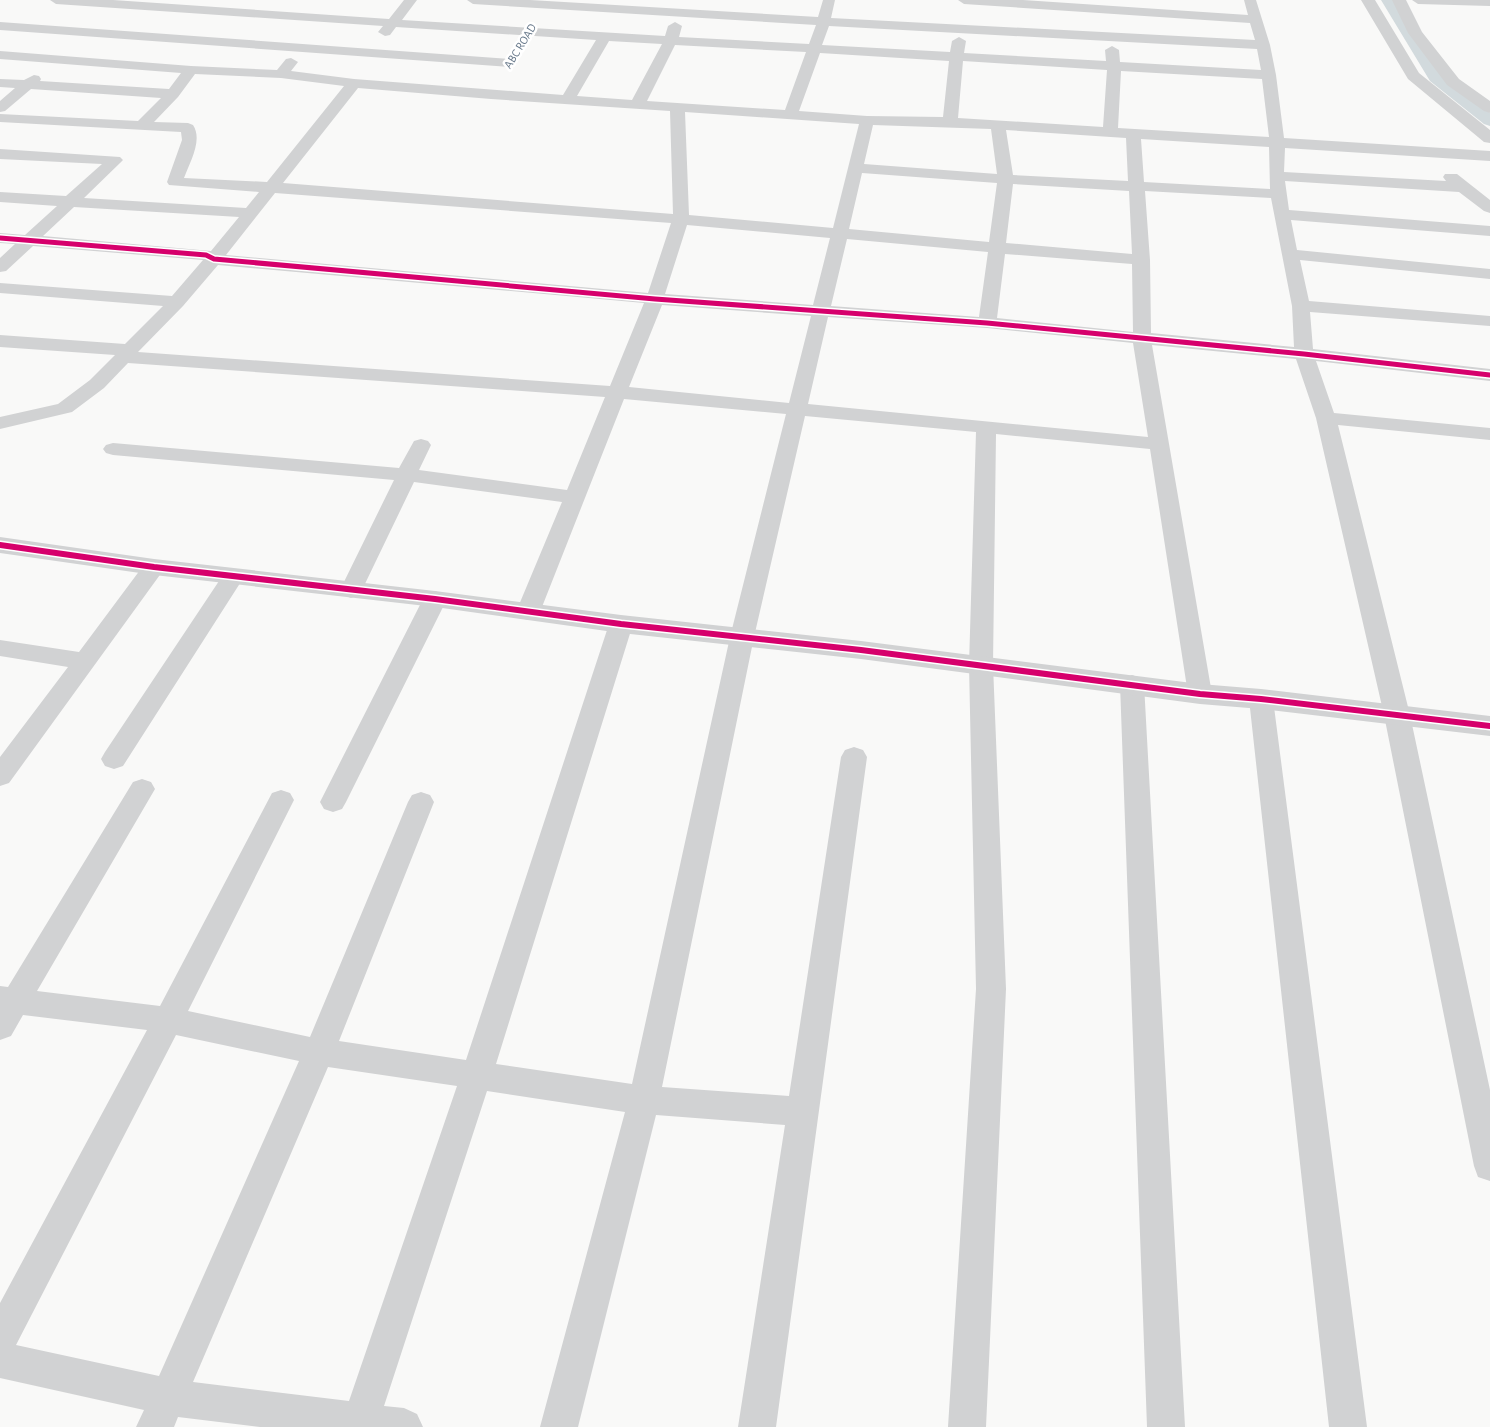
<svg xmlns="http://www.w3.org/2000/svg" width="1490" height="1427" font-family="'Alegreya Sans',sans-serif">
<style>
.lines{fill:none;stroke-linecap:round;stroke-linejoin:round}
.canal{fill:#d2dadd;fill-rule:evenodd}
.minor{fill:#d1d2d3;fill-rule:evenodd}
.tertiary{fill:#d1d2d3;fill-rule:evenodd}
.cycleway-far1-casing{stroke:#fff;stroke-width:8}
.cycleway-casing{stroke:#fff;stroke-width:9}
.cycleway-far1{stroke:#d6006c;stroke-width:5}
.cycleway{stroke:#d6006c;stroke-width:6}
.labels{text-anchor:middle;stroke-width:5;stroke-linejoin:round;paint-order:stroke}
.far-street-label{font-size:12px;fill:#67788a;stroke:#fff}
</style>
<rect width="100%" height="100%" fill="#f9f9f8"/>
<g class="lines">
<path class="canal" d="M 1381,0 L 1395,0 L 1442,75 L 1490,113 L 1490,126 L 1484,124 L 1430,81 Z"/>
<path class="minor" d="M 50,0 L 113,0 L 389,19 L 404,0 L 417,0 L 402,20 L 665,36 L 668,26 L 675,22 L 682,26 L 679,37 L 809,44 L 816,25 L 473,4 L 467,0 L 530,0 L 818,17 L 823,0 L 835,0 L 831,18 L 1255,40 L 1250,23 L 964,4 L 958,0 L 1023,0 L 1248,15 L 1244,0 L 1256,0 L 1270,45 L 1276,75 L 1284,138 L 1490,151 L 1490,161 L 1285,148 L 1284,172 L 1446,181 L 1443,177 L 1445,174 L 1457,174 L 1490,200 L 1490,213 L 1484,211 L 1459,192 L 1285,181 L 1289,210 L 1490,226 L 1490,236 L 1291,220 L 1297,250 L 1490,269 L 1490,279 L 1300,260 L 1309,301 L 1490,316 L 1490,326 L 1310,312 L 1313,349 L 1490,369 L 1490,381 L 1316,361 L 1334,413 L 1490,428 L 1490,440 L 1338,425 L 1410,715 L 1490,1090 L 1490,1181 L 1478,1177 L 1474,1166 L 1384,715 L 1316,418 L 1296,359 L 1152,345 L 1212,694 L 1209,700 L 1200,703 L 1191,700 L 1188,694 L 1150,449 L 996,434 L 993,665 L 1006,989 L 986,1427 L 948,1427 L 976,989 L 969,665 L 976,432 L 805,416 L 754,637 L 662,1087 L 789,1096 L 841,757 L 845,750 L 854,747 L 863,750 L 867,757 L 776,1427 L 738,1427 L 785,1125 L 656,1115 L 578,1427 L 540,1427 L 625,1112 L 487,1091 L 384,1406 L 404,1408 L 417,1414 L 423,1427 L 260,1427 L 178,1417 L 174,1427 L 136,1427 L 144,1410 L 0,1378 L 0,1303 L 147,1030 L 23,1015 L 11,1036 L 0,1040 L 0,986 L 8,987 L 133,782 L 142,779 L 151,782 L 155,789 L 37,991 L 160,1006 L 272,793 L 281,790 L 290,793 L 294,800 L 188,1011 L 310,1037 L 408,802 L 412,795 L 421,792 L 430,795 L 434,802 L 339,1041 L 466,1060 L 609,624 L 613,618 L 621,616 L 629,618 L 633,624 L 496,1064 L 632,1084 L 730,637 L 786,414 L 624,399 L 540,612 L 536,618 L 528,620 L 520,618 L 516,612 L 562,502 L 414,482 L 362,590 L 359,595 L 351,598 L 343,595 L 340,590 L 394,480 L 113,455 L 106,453 L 103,449 L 106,445 L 113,443 L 399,468 L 414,441 L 421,439 L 428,441 L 431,445 L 419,470 L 567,490 L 605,397 L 128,363 L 104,388 L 72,412 L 0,429 L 0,417 L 58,404 L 90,380 L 115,355 L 0,347 L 0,335 L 125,344 L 163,306 L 0,293 L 0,283 L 172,296 L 203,260 L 33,246 L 6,271 L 0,272 L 0,258 L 15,244 L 0,243 L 0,233 L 25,235 L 57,206 L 0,202 L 0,192 L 66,196 L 102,164 L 0,159 L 0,149 L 120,157 L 123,160 L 120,163 L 84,198 L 246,208 L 259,192 L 169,185 L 167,182 L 182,140 L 181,132 L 0,122 L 0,114 L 138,121 L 161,98 L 31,89 L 5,111 L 0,112 L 0,101 L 15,88 L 0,87 L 0,79 L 24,80 L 34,75 L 39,76 L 41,79 L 40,81 L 169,89 L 181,73 L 0,59 L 0,51 L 191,66 L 277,70 L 286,59 L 291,58 L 298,62 L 291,71 L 354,79 L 563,95 L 596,40 L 396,27 L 390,35 L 385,36 L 378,32 L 383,26 L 56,4 ZM 829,26 L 1257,49 L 1261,70 L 1120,62 L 1119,50 L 1112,46 L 1105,50 L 1106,61 L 964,53 L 966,41 L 959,37 L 952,41 L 950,52 L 822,45 ZM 609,41 L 662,44 L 632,100 L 577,96 ZM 675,45 L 806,52 L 785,110 L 647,101 ZM 820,53 L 949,61 L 943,117 L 867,116 L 799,111 ZM 963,61 L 1107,70 L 1103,127 L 958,118 ZM 1121,71 L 1262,79 L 1269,137 L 1118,128 ZM 195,74 L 281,78 L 344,86 L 267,182 L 184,178 C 190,162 203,140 193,125 L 188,123 L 154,122 L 178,97 ZM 358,88 L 491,99 L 670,111 L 673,214 L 283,183 ZM 685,112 L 859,124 L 833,228 L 689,215 ZM 873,125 L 991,129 L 997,174 L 864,164 ZM 1006,130 L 1126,138 L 1128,181 L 1013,175 ZM 1141,139 L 1269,147 L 1270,189 L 1144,182 ZM 862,173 L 997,183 L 989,242 L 849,229 ZM 1013,184 L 1129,191 L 1132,254 L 1006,243 ZM 1145,191 L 1271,198 L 1292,306 L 1294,347 L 1151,333 L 1150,260 ZM 275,193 L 671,223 L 648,293 L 226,255 ZM 74,207 L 239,217 L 211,251 L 43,236 ZM 687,225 L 830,238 L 813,305 L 665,294 ZM 847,239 L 988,252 L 979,317 L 831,306 ZM 1005,254 L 1132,264 L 1133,332 L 997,318 ZM 218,265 L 644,303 L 610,386 L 138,352 L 183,306 ZM 662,305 L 811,316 L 789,403 L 629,387 ZM 828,317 L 987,328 L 1133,343 L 1148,437 L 808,404 ZM 176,1035 L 299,1061 L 159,1376 L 16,1345 ZM 328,1067 L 457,1086 L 349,1401 L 193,1382 Z
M 1412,0 L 1490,0 L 1490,6 L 1418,4 Z
M 0,22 L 510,59 L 517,63 L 510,67 L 0,30 Z
M 154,560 L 162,562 L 165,567 L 162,572 L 9,783 L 0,786 L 0,757 L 68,667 L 0,656 L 0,640 L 79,652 L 146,562 Z
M 233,570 L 241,572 L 244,577 L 123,766 L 114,769 L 105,766 L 101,759 L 105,752 L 225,572 Z
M 435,591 L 443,594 L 447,599 L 346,802 L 342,809 L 333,812 L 324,809 L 320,802 L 423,599 L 427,594 Z
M 1132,675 L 1141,678 L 1144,684 L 1185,1427 L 1147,1427 L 1120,684 L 1123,678 Z
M 1261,690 L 1270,693 L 1273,699 L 1367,1427 L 1329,1427 L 1249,699 L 1252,693 Z"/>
<path class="tertiary" d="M 1361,0 L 1375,0 L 1419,73 L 1490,130 L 1490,143 L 1484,142 L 1408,79 Z
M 1392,0 L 1406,0 L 1422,32 L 1459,79 L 1490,101 L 1490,113 L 1484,111 L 1447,85 L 1408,33 Z
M 0,537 L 154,559 L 435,591 L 621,615 L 861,641 L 1200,684 L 1261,689 L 1490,716 L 1490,736 L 1261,709 L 1200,704 L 861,659 L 621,633 L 435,607 L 154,575 L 0,553 Z"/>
<defs>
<path id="cycleway-far1" d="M 0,238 L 206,255 L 214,259 L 655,299 L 987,323 L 1304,354 L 1490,375"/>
<path id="cycleway" d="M 0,545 L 154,567 L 435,599 L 621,624 L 861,650 L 1200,694 L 1261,699 L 1490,726"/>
</defs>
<use href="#cycleway-far1" class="cycleway-far1-casing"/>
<use href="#cycleway" class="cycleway-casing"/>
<use href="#cycleway-far1" class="cycleway-far1"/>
<use href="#cycleway" class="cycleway"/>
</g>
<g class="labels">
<g class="far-street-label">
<text transform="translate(520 46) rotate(-58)" y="4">ABC ROAD</text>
</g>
</g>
</svg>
